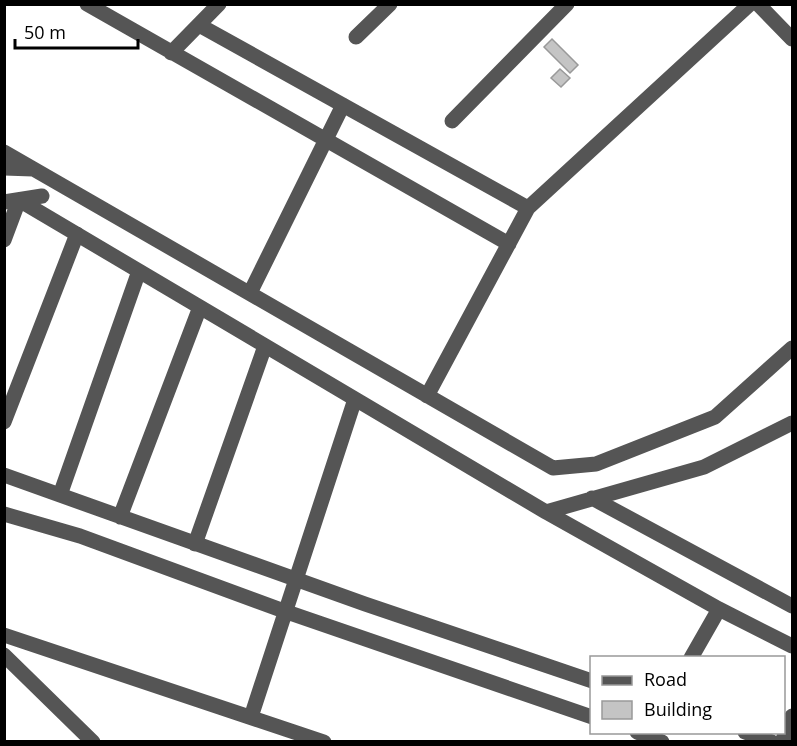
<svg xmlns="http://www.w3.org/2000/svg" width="797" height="746" font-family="'Open Sans',sans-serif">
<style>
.building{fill:#c4c4c4;stroke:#999;stroke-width:1.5}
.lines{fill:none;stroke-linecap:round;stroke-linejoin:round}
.minor{stroke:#555;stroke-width:15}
</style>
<rect width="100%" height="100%" fill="#fff"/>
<path class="building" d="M 552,39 L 578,65 L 570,73 L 544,47 Z
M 560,69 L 570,78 L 561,87 L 551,78 Z"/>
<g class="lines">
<path class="minor" d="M 87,4 L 509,244
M 758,4 L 792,39
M 199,25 L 528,208
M 356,37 L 390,4
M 171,53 L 219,4
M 452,121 L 567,4
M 4,152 L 553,468 L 596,464 L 715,417 L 792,348
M 4,168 L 33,169
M 4,202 L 42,196
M 4,240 L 19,200 L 546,512 L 704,467 L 792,423
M 250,293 L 343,105
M 427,396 L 528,208 L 750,4
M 4,422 L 77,234
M 4,475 L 365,604 L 592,681
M 60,495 L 139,271
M 592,498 L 792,606
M 546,512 L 719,609 L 792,646
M 4,514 L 80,536 L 284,611 L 592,717
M 120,517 L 200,307
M 195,544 L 265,346
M 4,635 L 324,742
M 4,655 L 93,742
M 691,658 L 719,609
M 251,717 L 355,399
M 637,732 L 662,742
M 745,732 L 772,742
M 782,742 L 792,716"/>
</g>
<rect width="797" height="746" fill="none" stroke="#000000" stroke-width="12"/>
<rect x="590" y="656" width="195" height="78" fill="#ffffff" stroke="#999999" stroke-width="1.5"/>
<rect x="602" y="676" width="30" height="9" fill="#555555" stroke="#999999" stroke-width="1.5"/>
<text x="644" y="686" font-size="18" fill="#000000">Road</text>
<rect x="602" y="701" width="30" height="18" fill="#c4c4c4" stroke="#999999" stroke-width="1.5"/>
<text x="644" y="716" font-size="18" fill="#000000">Building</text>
<path d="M15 39v9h123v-9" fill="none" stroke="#000000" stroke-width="3"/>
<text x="24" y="39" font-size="18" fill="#000000" stroke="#ffffff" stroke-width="4.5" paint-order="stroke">50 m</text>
</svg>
